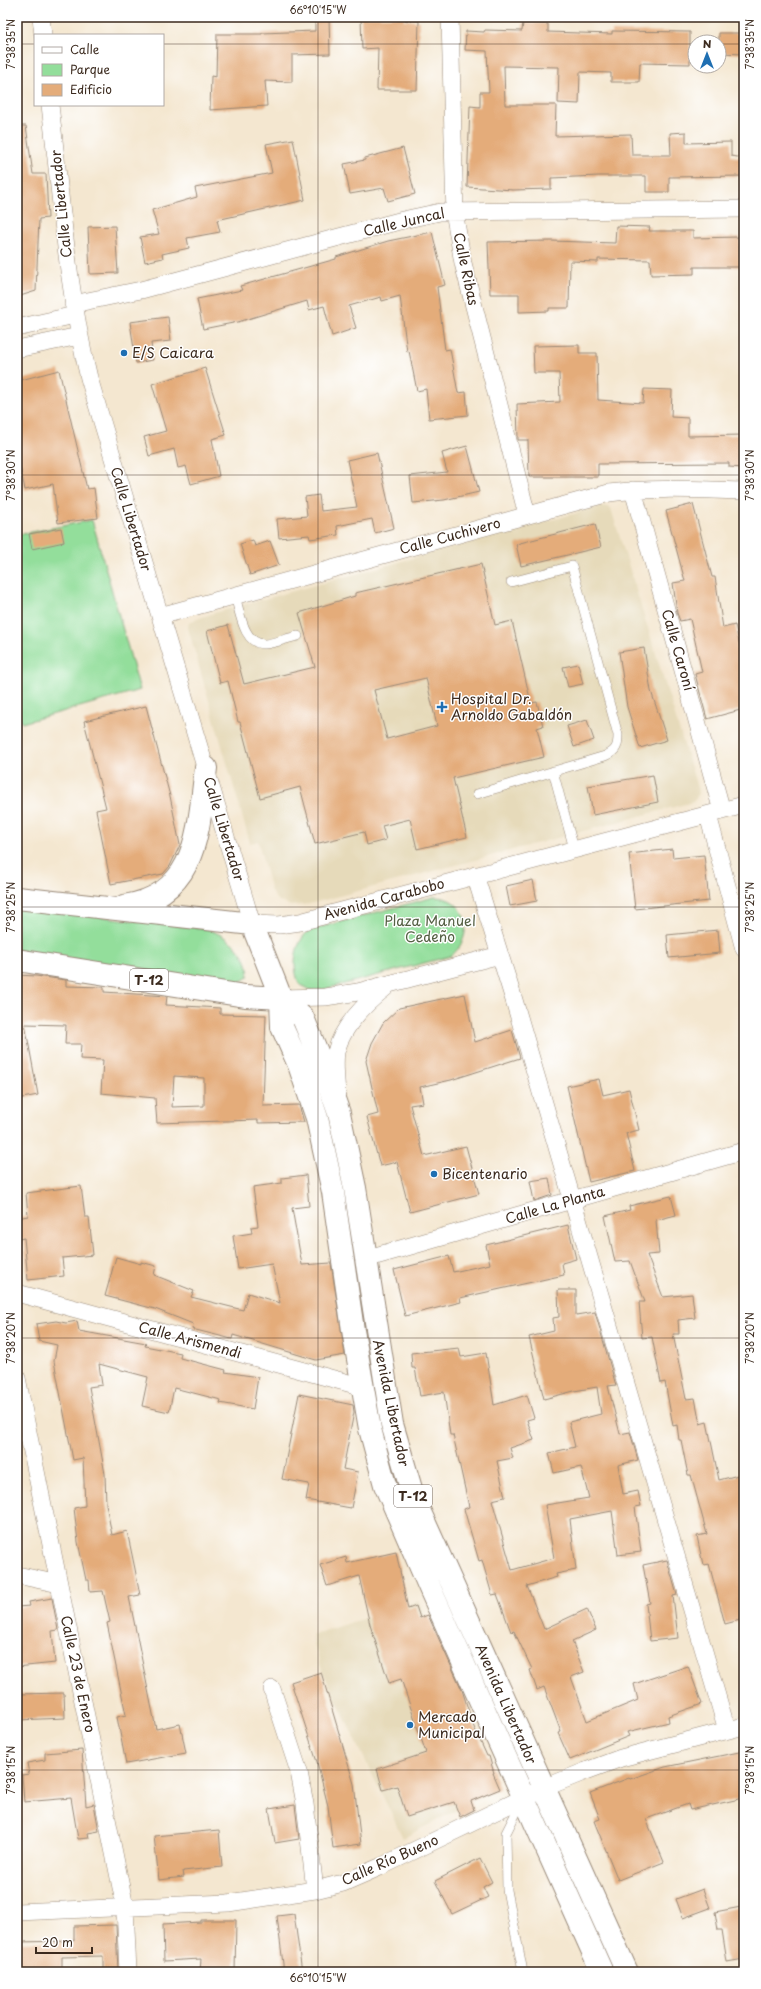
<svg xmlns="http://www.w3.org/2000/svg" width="761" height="1989" font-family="'Playpen Sans',sans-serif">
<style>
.built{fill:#e6daba}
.green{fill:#93de9b;stroke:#67845c}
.building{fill:#e4ac7a;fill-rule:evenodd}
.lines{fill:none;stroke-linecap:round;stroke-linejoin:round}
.service-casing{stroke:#988877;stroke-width:10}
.minor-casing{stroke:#988877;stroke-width:18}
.trunk-casing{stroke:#988877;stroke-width:24}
.service{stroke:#fff;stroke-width:9}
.minor{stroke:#fff;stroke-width:17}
.trunk{stroke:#fff;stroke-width:22}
.ticks{fill:none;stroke:#3b2a1e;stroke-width:1;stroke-opacity:0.45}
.poi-dot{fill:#1f6fb2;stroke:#fff;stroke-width:1.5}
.labels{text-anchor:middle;stroke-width:3;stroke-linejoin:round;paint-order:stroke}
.shield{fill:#fff;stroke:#766a62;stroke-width:1}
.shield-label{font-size:13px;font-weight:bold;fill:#3b2a1e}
.street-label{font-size:14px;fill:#3b2a1e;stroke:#fff}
.poi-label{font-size:14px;fill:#3b2a1e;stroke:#fff;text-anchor:start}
.park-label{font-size:14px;fill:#556044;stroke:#fff}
.neatline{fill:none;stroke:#3b2a1e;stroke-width:1.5}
.ticks-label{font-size:10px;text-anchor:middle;fill:#3b2a1e}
</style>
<rect width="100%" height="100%" fill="#fff"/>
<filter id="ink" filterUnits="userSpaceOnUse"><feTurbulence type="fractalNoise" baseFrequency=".025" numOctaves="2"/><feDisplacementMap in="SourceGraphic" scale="8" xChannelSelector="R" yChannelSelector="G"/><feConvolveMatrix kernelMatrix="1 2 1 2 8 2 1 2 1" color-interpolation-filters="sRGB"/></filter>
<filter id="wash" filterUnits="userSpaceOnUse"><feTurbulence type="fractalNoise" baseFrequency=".012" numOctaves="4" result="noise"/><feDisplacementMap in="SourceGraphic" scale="16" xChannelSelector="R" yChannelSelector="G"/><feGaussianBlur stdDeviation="0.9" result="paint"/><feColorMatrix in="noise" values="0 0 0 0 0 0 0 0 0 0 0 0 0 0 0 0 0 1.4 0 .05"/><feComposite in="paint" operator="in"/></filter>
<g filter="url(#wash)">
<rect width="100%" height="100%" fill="#f4e7d0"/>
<path class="built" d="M 602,506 L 609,507 L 612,512 L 697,787 L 698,792 L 696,799 L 689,803 L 309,904 L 291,906 L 277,900 L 271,891 L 258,841 L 250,843 L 188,628 L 189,622 L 214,613 Z
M 419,1601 L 494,1777 L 492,1790 L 490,1793 L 403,1838 L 323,1673 L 312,1635 Z"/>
<path class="green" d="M 92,520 L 140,690 L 22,723 L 17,705 L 17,535 Z
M 434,897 C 469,897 475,937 451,956 L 321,990 L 310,990 L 300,985 C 291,968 294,942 310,930 Z
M 17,907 L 207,929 C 226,935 252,954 248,977 L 238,983 L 200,979 L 17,950 Z"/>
<g id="blocks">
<path class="building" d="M 361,17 L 404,17 L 404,20 L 419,21 L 417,90 L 377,90 L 378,48 L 362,49 Z
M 329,18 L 330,54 L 292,55 L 292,82 L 265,81 L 267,106 L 210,110 L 211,76 L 216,77 L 217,34 L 262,34 L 262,33 L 315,31 L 315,19 Z
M 523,23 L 548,24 L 548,32 L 612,34 L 612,31 L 690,32 L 690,64 L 640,63 L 639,82 L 611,82 L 611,73 L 580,72 L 579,104 L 558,103 L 559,67 L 504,66 L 505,105 L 556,105 L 555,136 L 631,134 L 632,155 L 671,155 L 670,133 L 686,132 L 686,143 L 731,142 L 731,156 L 744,158 L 744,176 L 669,177 L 669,192 L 646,192 L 646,176 L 599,176 L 551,178 L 551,189 L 513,190 L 467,187 L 470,106 L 480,107 L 480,92 L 489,92 L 487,51 L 465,50 L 466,31 L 484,32 L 485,30 L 522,31 Z
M 719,33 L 744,33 L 744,54 L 719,53 Z
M 17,126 L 26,126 L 33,174 L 46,174 L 48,218 L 39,219 L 36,291 L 17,297 Z
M 293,139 L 305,200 L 217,220 L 220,232 L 187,238 L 189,248 L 162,254 L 163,258 L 145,262 L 140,237 L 159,234 L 152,210 L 197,197 L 195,188 L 272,173 L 266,144 Z
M 403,148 L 415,194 L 388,201 L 384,188 L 350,194 L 344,164 L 365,160 L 365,158 Z
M 115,226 L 118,273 L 90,274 L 88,227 Z
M 616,226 L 650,227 L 649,231 L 693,231 L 693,238 L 740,237 L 740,267 L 694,267 L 694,274 L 651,275 L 650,260 L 598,259 L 598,262 L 570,261 L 569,308 L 549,308 L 549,311 L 519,312 L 519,294 L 490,294 L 488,242 L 551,241 L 615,243 Z
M 432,232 L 445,285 L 437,287 L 445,350 L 450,349 L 458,393 L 466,392 L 468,415 L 429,419 L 426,389 L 417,391 L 409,351 L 407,352 L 400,296 L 382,301 L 381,297 L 349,306 L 356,328 L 332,336 L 324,306 L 309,310 L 307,301 L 238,322 L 203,329 L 197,299 L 242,290 L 240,286 L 336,259 L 336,257 L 388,241 Z
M 168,317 L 171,341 L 151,343 L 153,360 L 136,363 L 130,322 Z
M 579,345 L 579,353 L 597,353 L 598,400 L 643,403 L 644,389 L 672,390 L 671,417 L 688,418 L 688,436 L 744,435 L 744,468 L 729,467 L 729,463 L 598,464 L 598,477 L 529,477 L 528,440 L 518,440 L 517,404 L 560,402 L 559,373 L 534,373 L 533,346 Z
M 205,368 L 226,435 L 212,439 L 219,476 L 191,484 L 186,466 L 178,468 L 174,449 L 149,456 L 144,437 L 166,431 L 152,384 Z
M 59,370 L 87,489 L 94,488 L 98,518 L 58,523 L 53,484 L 25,490 L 17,452 L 17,381 Z
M 467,446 L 479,492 L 444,500 L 413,503 L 410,476 L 447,472 L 442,453 Z
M 377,453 L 394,528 L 375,533 L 372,519 L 337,526 L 338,535 L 310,539 L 309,535 L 279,538 L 277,519 L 307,516 L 305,497 L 319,495 L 321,511 L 357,507 L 347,460 Z
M 693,504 L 712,577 L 715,577 L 723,628 L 735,625 L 744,663 L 744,709 L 707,719 L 695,674 L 702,672 L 690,619 L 680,621 L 677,613 L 673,583 L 685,581 L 666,511 Z
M 595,524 L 601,547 L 521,566 L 516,544 Z
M 61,528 L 64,542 L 32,549 L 29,534 Z
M 253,540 L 255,546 L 270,541 L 279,565 L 250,575 L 240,544 Z
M 481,564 L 495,625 L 512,621 L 531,703 L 537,702 L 543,726 L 537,728 L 544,757 L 453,778 L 467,837 L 417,849 L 410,819 L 382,826 L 386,840 L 367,845 L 364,832 L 315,844 L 300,787 L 260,798 L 240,722 L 238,722 L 228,681 L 220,683 L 207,631 L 228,625 L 244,684 L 315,667 L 299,613 L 355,596 L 355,593 ZM 426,678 L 437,726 L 387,739 L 374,690 Z
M 644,648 L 651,691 L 667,740 L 640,748 L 627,707 L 619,652 Z
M 578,664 L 583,684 L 568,687 L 563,667 Z
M 146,706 L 170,796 L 180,845 L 170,866 L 163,874 L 111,884 L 96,810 L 106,808 L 84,721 Z
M 587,720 L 594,740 L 574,747 L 567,726 Z
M 653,775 L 658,802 L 593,815 L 588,786 Z
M 672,849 L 673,858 L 704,855 L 709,901 L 635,909 L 629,854 Z
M 533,880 L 537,901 L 510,906 L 506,886 Z
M 718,930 L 720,953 L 669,958 L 667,935 Z
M 17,975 L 36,976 L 66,980 L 66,986 L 104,987 L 104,992 L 167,996 L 166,1005 L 220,1008 L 220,1014 L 266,1015 L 263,1106 L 299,1105 L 304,1122 L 258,1123 L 258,1120 L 157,1123 L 155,1098 L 101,1093 L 103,1060 L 80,1059 L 81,1044 L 65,1044 L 66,1025 L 25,1024 L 38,1095 L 17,1099 ZM 174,1076 L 204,1078 L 204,1106 L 172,1107 Z
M 465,994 L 475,1042 L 512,1030 L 520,1058 L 451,1080 L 420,1087 L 423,1103 L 410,1105 L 424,1156 L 466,1146 L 479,1194 L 410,1212 L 397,1162 L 380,1166 L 367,1117 L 378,1114 L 366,1061 L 372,1043 L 383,1023 L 399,1008 Z
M 599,1079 L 603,1095 L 629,1089 L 639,1130 L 626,1133 L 635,1171 L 589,1182 L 567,1086 Z
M 306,1175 L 309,1206 L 292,1208 L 302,1265 L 331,1263 L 345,1355 L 316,1360 L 233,1335 L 232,1339 L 192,1329 L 193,1324 L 155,1309 L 105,1296 L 116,1257 L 141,1264 L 141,1262 L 156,1266 L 154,1275 L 194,1291 L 191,1297 L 243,1310 L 248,1293 L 280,1303 L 272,1264 L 238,1269 L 233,1236 L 252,1233 L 251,1227 L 258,1226 L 253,1187 L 282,1183 L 282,1178 Z
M 549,1178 L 552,1195 L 534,1201 L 530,1181 Z
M 81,1186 L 85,1217 L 89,1217 L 93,1255 L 62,1258 L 64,1276 L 28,1280 L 24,1238 L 19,1239 L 17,1226 L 17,1218 L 28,1216 L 26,1193 Z
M 671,1196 L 676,1215 L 656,1220 L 659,1254 L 647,1255 L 663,1297 L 692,1294 L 695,1318 L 678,1320 L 679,1334 L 673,1334 L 686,1399 L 695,1398 L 700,1424 L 707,1422 L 719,1480 L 742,1474 L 744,1483 L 744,1619 L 725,1624 L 709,1564 L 703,1565 L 697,1536 L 707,1534 L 691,1475 L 688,1475 L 681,1440 L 679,1440 L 677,1425 L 673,1426 L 665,1382 L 661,1383 L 652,1337 L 642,1338 L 639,1302 L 645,1302 L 630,1261 L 615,1262 L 605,1216 L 630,1210 L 629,1206 Z
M 568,1225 L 576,1259 L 562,1263 L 564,1275 L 460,1298 L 461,1302 L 405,1316 L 394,1270 L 449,1256 L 453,1272 L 490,1264 L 486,1245 Z
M 558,1290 L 576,1290 L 576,1315 L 595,1312 L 615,1382 L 616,1385 L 608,1386 L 620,1434 L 630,1432 L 638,1460 L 618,1465 L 623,1494 L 638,1491 L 641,1506 L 635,1507 L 641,1552 L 618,1555 L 612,1511 L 570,1519 L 576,1570 L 556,1574 L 557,1577 L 527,1586 L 544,1629 L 587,1609 L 596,1630 L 572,1641 L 584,1672 L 571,1677 L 587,1721 L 638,1700 L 634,1684 L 688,1666 L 702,1704 L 668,1716 L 669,1722 L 627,1732 L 629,1736 L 570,1760 L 558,1733 L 561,1732 L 544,1687 L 537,1690 L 530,1670 L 532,1669 L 514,1631 L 511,1632 L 497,1594 L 492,1595 L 482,1560 L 479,1561 L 464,1509 L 469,1507 L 453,1435 L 450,1435 L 444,1392 L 420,1396 L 415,1368 L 412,1368 L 411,1353 L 459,1348 L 461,1357 L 486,1353 L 494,1405 L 527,1395 L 534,1418 L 527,1420 L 534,1440 L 510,1448 L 513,1458 L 497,1461 L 505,1497 L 492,1500 L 512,1570 L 554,1558 L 545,1505 L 589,1498 L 581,1467 L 554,1473 L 549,1453 L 575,1447 L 569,1422 L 601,1414 L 597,1387 L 574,1391 L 544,1399 L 529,1337 L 554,1331 L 553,1318 L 559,1317 Z
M 56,1321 L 66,1323 L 77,1321 L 79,1331 L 146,1343 L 145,1346 L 181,1353 L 180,1358 L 226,1370 L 225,1372 L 258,1377 L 253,1409 L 220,1403 L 221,1400 L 174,1388 L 169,1412 L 142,1406 L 148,1377 L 99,1364 L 102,1385 L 89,1387 L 105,1474 L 106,1504 L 112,1535 L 127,1531 L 135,1569 L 140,1595 L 129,1597 L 156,1729 L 180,1724 L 186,1753 L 126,1764 L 117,1717 L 126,1715 L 107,1623 L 110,1622 L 103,1591 L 90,1592 L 89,1580 L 86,1580 L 78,1542 L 74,1508 L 85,1506 L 83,1458 L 73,1460 L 54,1361 L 57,1345 L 39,1341 L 36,1324 Z
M 299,1394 L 353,1405 L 354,1412 L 343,1469 L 358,1472 L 351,1508 L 306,1500 L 309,1484 L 282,1479 Z
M 396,1552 L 408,1609 L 416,1606 L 420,1618 L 428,1615 L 462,1690 L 470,1715 L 469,1716 L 487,1756 L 489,1756 L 494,1773 L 493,1773 L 500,1789 L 471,1801 L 474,1810 L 460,1817 L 454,1802 L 407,1817 L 397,1786 L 383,1790 L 377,1769 L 426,1753 L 401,1679 L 389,1683 L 370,1625 L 359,1576 L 327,1586 L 320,1565 L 346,1557 L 347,1563 Z
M 667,1560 L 677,1595 L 673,1596 L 678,1638 L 650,1641 L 646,1604 L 650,1603 L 643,1565 Z
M 52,1598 L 58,1630 L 52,1631 L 55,1663 L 17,1667 L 17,1607 L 30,1606 L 29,1602 Z
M 321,1672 L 354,1784 L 361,1844 L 333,1848 L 328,1806 L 317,1762 L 291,1682 Z
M 64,1693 L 65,1718 L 17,1720 L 17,1694 Z
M 82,1750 L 86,1806 L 94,1804 L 99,1831 L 88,1833 L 89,1838 L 78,1839 L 71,1798 L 24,1802 L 22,1775 L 29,1774 L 27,1763 L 45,1760 L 45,1753 Z
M 744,1751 L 744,1798 L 690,1810 L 688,1804 L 646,1819 L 664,1862 L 618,1880 L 594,1821 L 600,1819 L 590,1793 L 629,1778 L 630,1779 L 665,1767 Z
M 295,1805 L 299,1839 L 275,1843 L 269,1809 Z
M 219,1830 L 222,1867 L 183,1871 L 184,1877 L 159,1880 L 154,1836 Z
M 480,1858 L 492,1882 L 483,1887 L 488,1897 L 452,1914 L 435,1881 Z
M 703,1889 L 710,1908 L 683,1918 L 676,1899 Z
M 741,1907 L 744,1908 L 744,1959 L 727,1962 L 722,1930 L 718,1930 L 715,1912 Z
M 294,1914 L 302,1972 L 284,1972 L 277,1916 Z
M 201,1920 L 236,1920 L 235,1972 L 200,1972 L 201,1959 L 164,1961 L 163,1924 L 201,1922 Z
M 116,1925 L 118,1972 L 103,1972 L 103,1956 L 62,1957 L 62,1972 L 17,1972 L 17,1942 L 74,1941 L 74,1926 Z"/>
</g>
</g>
<g filter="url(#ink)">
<use href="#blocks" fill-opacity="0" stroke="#988877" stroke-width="1"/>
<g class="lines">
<defs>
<path id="service" d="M 235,596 C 240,611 243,645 265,644 C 276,643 287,638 298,636
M 553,771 L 574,849
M 477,794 L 605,756 C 616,751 618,747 618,735 L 572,566 L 511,582
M 522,1801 L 506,1833 L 507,1890 L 523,1972"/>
<path id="minor" d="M 41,17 L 43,35
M 450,17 L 455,217 L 463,263 L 527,515
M 50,105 C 61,196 67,289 89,378 L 252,924 L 279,925 L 300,922 L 744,805
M 73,304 L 141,290 L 403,220 L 440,212 L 744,209
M 17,328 L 75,315
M 17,349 L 79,336
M 633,490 L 722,811
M 160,616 L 609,493 C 654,487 699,490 744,491
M 708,815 L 744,949
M 475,875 L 514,1000 L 727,1730
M 281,998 L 325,997 L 358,992 L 500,955
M 337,1093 C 336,1079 334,1065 336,1052 C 342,1026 366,1003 386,987
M 365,1259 L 744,1151
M 17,1293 L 363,1387
M 17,1378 L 125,1907 L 128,1972
M 17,1575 L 59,1584
M 272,1689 L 299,1772 L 305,1804 L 315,1890
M 17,1912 L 228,1903 L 315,1890 L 343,1883 L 382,1866 L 544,1788 L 586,1771 L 621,1758 L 744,1726"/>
<path id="trunk" d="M 17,898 L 252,924 L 281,998 L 282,1027 L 299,1065 L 317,1118 L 333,1192 L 353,1330 L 370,1429 L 385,1485 L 432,1593 L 602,1972
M 124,906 C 199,895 198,828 206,768
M 17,960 L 245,996 L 281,998
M 281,998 L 303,1018 L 319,1057 L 339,1113 L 355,1188 L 392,1424 L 414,1499 L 627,1972"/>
</defs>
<use href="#service" class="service-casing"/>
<use href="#minor" class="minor-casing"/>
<use href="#trunk" class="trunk-casing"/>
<use href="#service" class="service"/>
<use href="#minor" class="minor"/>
<use href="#trunk" class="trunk"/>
</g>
</g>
<path class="ticks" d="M 318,17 L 318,1972M 17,44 L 35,44M 163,44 L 695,44M 719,44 L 744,44M 17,475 L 744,475M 17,907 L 744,907M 17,1338 L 744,1338M 17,1770 L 744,1770"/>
<g class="poi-dot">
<circle cx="124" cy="353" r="4"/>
<path d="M440 701h4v4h4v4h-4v4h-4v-4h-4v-4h4z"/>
<circle cx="434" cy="1174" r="4"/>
<circle cx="410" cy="1725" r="4"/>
</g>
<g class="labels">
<g class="shield">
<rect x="130" y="969" width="38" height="22" rx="3"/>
<rect x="394" y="1485" width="38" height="22" rx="3"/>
</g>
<g class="shield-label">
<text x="149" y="985">T-12</text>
<text x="413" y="1501">T-12</text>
</g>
<g class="street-label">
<text transform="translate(61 204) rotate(-96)" y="5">Calle Libertador</text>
<text transform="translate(404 222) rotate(-13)" y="5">Calle Juncal</text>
<text transform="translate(466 269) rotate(78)" y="5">Calle Ribas</text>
<text transform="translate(131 519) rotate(73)" y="5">Calle Libertador</text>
<text transform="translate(450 536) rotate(-15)" y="5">Calle Cuchivero</text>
<text transform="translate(678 650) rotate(74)" y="5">Calle Caroní</text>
<text transform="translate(224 829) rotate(73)" y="5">Calle Libertador</text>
<text transform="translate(384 899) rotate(-15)" y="5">Avenida Carabobo</text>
<text transform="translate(555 1205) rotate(-16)" y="5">Calle La Planta</text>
<text transform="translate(190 1340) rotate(15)" y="5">Calle Arismendi</text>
<text transform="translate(391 1403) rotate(78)" y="5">Avenida Libertador</text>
<text transform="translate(78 1674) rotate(78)" y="5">Calle 23 de Enero</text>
<text transform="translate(506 1704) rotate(66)" y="5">Avenida Libertador</text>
<text transform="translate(390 1860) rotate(-24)" y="5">Calle Río Bueno</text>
</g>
<g class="poi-label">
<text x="132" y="358">E/S Caicara</text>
<text x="451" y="704">Hospital Dr.<tspan x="451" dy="16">Arnoldo Gabaldón</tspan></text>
<text x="442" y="1179">Bicentenario</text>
<text x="418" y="1722">Mercado<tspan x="418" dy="16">Municipal</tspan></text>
</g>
<g class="park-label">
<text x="430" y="926">Plaza Manuel<tspan x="430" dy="16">Cedeño</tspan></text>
</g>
</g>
<rect width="761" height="1989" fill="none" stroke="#fff" stroke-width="44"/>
<rect x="34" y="34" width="130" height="72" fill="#ffffff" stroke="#b1aaa5"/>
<rect x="42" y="47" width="20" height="6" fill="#ffffff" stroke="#b1aaa5"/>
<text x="70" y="54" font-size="12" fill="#3b2a1e">Calle</text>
<rect x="42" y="64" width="20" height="12" fill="#93de9b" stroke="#b1aaa5"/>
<text x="70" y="74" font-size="12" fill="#3b2a1e">Parque</text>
<rect x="42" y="84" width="20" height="12" fill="#e4ac7a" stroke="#b1aaa5"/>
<text x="70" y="94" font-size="12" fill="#3b2a1e">Edificio</text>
<g transform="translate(707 54)"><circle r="19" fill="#ffffff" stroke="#b1aaa5"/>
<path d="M0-3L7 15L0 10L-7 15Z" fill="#1f6fb2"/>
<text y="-6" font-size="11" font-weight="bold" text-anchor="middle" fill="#3b2a1e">N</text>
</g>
<path d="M36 1947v6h56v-6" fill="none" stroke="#3b2a1e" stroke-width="2"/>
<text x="42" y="1947" font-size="12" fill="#3b2a1e" stroke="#ffffff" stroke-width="3" paint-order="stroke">20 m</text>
<rect x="22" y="22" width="717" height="1945" class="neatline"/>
<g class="ticks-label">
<text x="318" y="14">66°10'15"W</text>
<text transform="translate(11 44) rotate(-90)" y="4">7°38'35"N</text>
<text transform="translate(750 44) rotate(-90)" y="4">7°38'35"N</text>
<text transform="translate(11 475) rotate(-90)" y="4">7°38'30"N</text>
<text transform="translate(750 475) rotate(-90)" y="4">7°38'30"N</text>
<text transform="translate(11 907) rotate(-90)" y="4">7°38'25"N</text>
<text transform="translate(750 907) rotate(-90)" y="4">7°38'25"N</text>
<text transform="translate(11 1338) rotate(-90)" y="4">7°38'20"N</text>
<text transform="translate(750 1338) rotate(-90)" y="4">7°38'20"N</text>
<text transform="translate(11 1770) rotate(-90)" y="4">7°38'15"N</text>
<text transform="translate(750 1770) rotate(-90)" y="4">7°38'15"N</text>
<text x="318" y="1982">66°10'15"W</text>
</g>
</svg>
